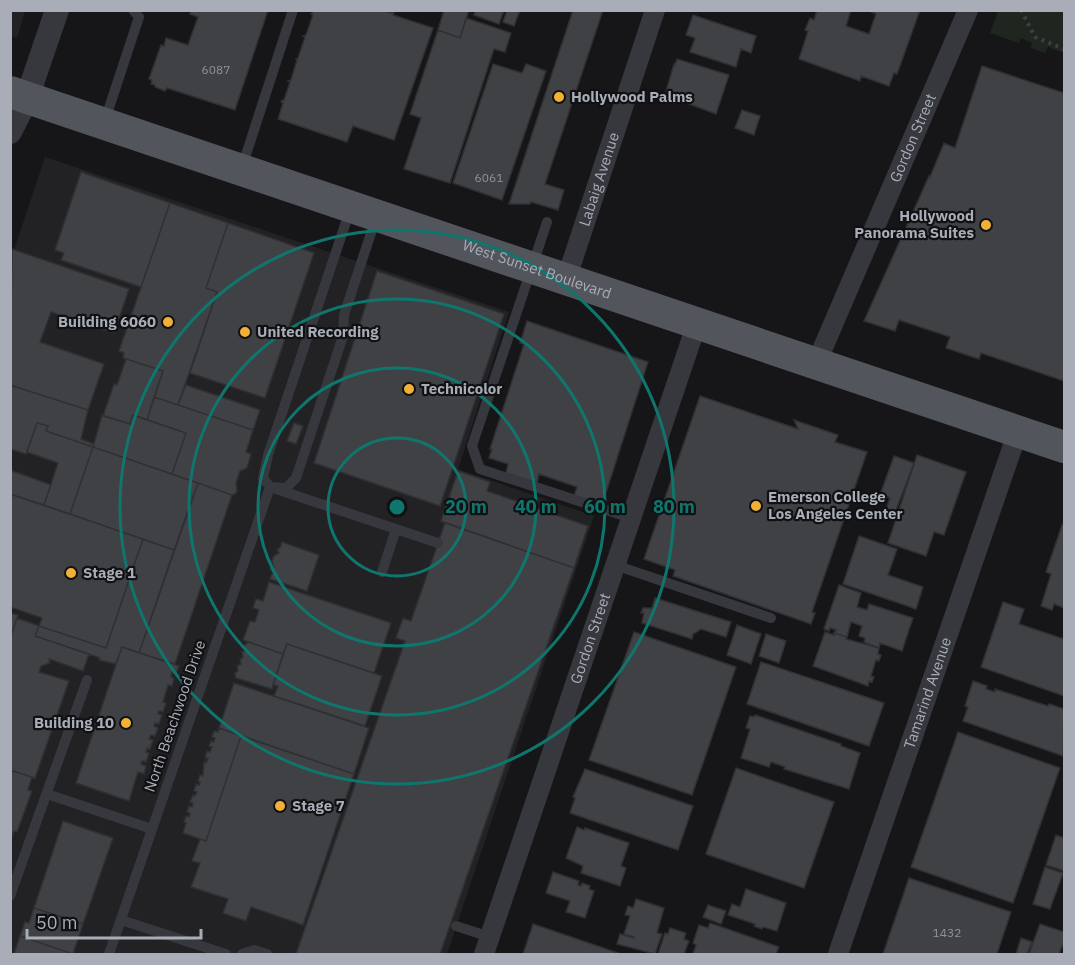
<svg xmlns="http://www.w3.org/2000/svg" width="1075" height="965" font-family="'IBM Plex Sans',sans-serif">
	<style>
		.built { fill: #222225 }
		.green { fill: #1e261f }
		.building { fill: #404145; stroke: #303034; stroke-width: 1.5 }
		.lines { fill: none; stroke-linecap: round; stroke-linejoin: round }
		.path { stroke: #3d3f44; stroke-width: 4; stroke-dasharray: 3 4.5; stroke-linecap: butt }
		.service { stroke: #37383d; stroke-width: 10 }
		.minor { stroke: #37383d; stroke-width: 20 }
		.tertiary { stroke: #37383d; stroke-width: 24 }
		.primary { stroke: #53555c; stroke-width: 32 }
		.ring { fill: none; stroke: #0f766e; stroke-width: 3 }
		.poi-dot { fill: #f2b134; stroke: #111113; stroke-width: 2 }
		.labels { text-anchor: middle; stroke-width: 4.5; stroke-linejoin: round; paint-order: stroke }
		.number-label { font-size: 12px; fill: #8e929b }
		.poi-label { font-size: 15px; font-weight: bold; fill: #a8adb8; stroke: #111113; text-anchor: start }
		.street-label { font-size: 15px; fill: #a8adb8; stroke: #111113 }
		.centre { fill: #0f766e; stroke: #111113; stroke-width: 3 }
		.ring-label { font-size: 18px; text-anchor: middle; font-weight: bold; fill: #0f766e; stroke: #111113; stroke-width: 4.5; stroke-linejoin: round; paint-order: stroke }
	</style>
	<rect width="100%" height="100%" fill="#161618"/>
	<path class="built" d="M11 10 25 11 17 38 11 36Z
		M45 157 509 312 458 469 594 516 447 954H11L10 262Z"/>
	<path class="green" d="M998 11H1064V53L1048 47 1045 53 1031 48 1032 43 1021 38 1019 43 990 33Z"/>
	<path class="building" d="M191 10H268L235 110 167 88 165 91 155 87V85L151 84 152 80 149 79 161 45 164 46 166 38 188 45 198 17 190 14Z
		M314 10H382L391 13 392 12H394L393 15 433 28 394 140 353 126 347 142 278 119 283 103 281 102 282 100H284L290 82 288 81 291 80 297 60 296 59 298 58 305 37 303 36 306 35 313 15 311 14Z
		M444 10H469L460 38 438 30Z
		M476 10H504L499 24 474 15Z
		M507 10H520L514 26 503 22Z
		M573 10H603L545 184 564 190 558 210 531 202 530 204H509Z
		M817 10H851L846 26 869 34 876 14 867 10H920L897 74 894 73 889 86 861 76 860 81 799 59 808 31 805 30 810 18 814 20Z
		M693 15 756 36 751 53 741 49 736 67 690 52 695 38 686 35Z
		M466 18 511 33 505 52 494 49 450 183 404 169 421 118 410 114 438 30 460 38Z
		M677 59 729 75 716 114 665 95 674 64 675 65Z
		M493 64 522 73 526 64 546 71 502 200 453 183Z
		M982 66 1064 93V381L981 353 979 359 946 348 950 337 899 320 895 331 864 321 929 176 930 177 944 143 955 148Z
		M742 110 760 116 754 135 735 128Z
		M81 172 170 203 141 287 61 260 64 253 55 250Z
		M170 203 228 223 206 288 217 292 178 405 154 397 163 371 123 358 124 353 119 351Z
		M228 223 314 253 265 398 190 373 217 292 206 288Z
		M12 249 129 289 114 333 51 312 40 342 104 364 88 410 10 385Z
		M377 271 504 314 440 506 314 463Z
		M527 321 648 362 602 505 574 496 577 487 539 474 537 483 506 473 508 464 489 458 492 449H490L524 344 520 343Z
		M126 359 163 371 147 420 133 415 130 424 103 416 114 384 117 385Z
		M10 385 88 410 81 439 94 444 93 447 46 431 48 426 37 423 26 454 10 449Z
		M186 385 260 410 253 430 178 405Z
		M700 396 798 429 794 420 838 435 835 442 867 452 812 612 815 613 811 624 673 576 675 570 644 559Z
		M154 397 253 430 246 452 251 454 247 468 240 471 236 483 237 491 235 494 232 495 172 474 186 433 147 420Z
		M102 415 130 424 133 415 186 433 172 474 93 447Z
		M37 423 48 426 46 431 93 447 70 514 44 505 58 463 27 452Z
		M294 423 303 426 296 444 287 441Z
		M93 447 198 483 174 550 70 514Z
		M917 455 966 472 944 535 934 532 926 556 888 543Z
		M894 456 914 463 896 510H898L895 516 885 512 890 498 880 495Z
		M10 470 51 485 44 505 10 494Z
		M458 471 490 482 487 491 588 526 574 568 441 521Z
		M198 483 232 495 175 664 139 653Z
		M10 494 143 539 106 648 39 626 42 618 10 607Z
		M445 523 574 568 440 954H296L405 641 396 638 403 618 411 621Z
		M1062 525H1064V608L1054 604 1052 610 1041 606 1051 574 1046 572Z
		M859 536 897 549 888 575 923 587 916 609 843 584Z
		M143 539 174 550 139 653 122 647 116 664 99 660 100 658 35 636 39 626 106 648Z
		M282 542 319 555 307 591 270 579 273 572 270 569 274 567 272 561 274 556 279 553 277 549 280 548Z
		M269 582 391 623 374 673 287 644 283 654 243 640 250 621 255 622 259 610 253 608 256 599 263 601Z
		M839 585 861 593 857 607 867 610 869 604 913 618 902 651 880 643 879 648 864 642 865 638 859 636 862 626 851 622 847 637 834 633 836 630 830 628 829 631 824 629Z
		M655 598 731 622 726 637 701 629 693 634 692 639 642 623 644 613H641L643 608H652Z
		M1003 602 1024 609 1019 624 1064 639V696L981 667Z
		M10 613 18 615 10 639Z
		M17 618 39 626 35 636 89 654 83 671 49 659 50 663 41 666 39 672 69 681 35 778 10 770V639Z
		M737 625 761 634 751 664 727 655Z
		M634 632 736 667 692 795 589 760Z
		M825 632 834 635V633L847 637 846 639 879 648 878 654 881 655 879 661 876 660 871 676 874 677 872 682 869 681 868 686 813 666Z
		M766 634 786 641 779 663 759 656Z
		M248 642 283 654 272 689 236 678 235 673 238 671 237 666 241 664 240 660 243 657 242 652 246 650 244 646Z
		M287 644 382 676 365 726 274 696 278 686 273 685Z
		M122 647 179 666 176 674 172 672 171 677 174 678 172 686 168 685 163 702 166 703 163 712 159 711 158 714 162 715 159 724 155 723 154 726 158 728 155 736 151 735 149 739 153 740 150 749 147 748 146 752 149 753 146 762 142 761 141 764 146 766 144 774 138 772 129 801 76 783Z
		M761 662 884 703 869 746 747 704Z
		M973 681 987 686 986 689 995 692V689L1048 706 1049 704 1064 709 1063 756 963 721 968 707 965 706Z
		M234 683 369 728 354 774 219 728Z
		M755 715 841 744V746L860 753 849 789 784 769 785 767 771 762 769 767 741 758 750 729 746 728 750 716 754 717Z
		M219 728 241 736 206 841 183 833 186 823 184 822 186 816 189 817 190 813 187 812 189 806 192 807 193 803 190 802 193 795 195 796 197 792 194 791 196 784 199 785 200 782 198 781 200 775 203 776 204 762 206 763 208 758H205L207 751 210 752 212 747 209 746 211 741 214 742 215 738 212 737 214 731 218 732Z
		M958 732 1060 768 1013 903 911 867Z
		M241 736 354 774 303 925 251 907 246 921 223 913 228 899 191 887 200 863 192 861 200 839 206 841Z
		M736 768 834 802 804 888 706 854Z
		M585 769 693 806 678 850 570 813 575 798 573 797Z
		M10 770 32 777 28 790 32 791 17 832 14 831 10 842Z
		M63 821 113 838 83 924 34 908Z
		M577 827 584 830 585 828 629 843 621 866 626 868 620 886 581 873 583 866 566 858Z
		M1056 835 1064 838V871L1046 865Z
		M1045 867 1063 873 1050 909 1033 904Z
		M553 872 579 881 578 885 581 886 582 883 590 886 589 889 594 891 585 918 566 912 570 901 546 893Z
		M909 878 1011 912 997 954H883Z
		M746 889 786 903 777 931 763 927 762 929 754 926 755 924 728 915 732 904 740 907Z
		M636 899 664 908 657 933 662 934 655 954 617 944 620 934 634 938V937L624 934 630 916 625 915 628 906 633 908Z
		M708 905 726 911 721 924 703 917Z
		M34 908 83 924 73 954 20 936 25 922 29 923Z
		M710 923 779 947 776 954H693L696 945 693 943 699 925 708 928Z
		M533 924 621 954H523Z
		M1040 924 1064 932V947L1062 946 1059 954H1029Z
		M670 928 686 933 684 939 689 941 684 954H658L665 933 668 934Z
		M20 936 73 954H14Z
		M1021 938 1032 942 1027 954H1016Z"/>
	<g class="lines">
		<path class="path" d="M1021 10 1035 37 1064 49"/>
		<path class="service" d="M105 120 139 17 133 10
			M242 167 293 10
			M547 222 472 446 480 469 631 518
			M270 487 286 488 296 478 343 336 344 315 376 218
			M270 487 263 478 268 455 350 210
			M276 489 438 543
			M615 565 771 618
			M382 572 396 529
			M47 794 152 829
			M10 896 87 680
			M121 920 226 954
			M456 926 490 937
			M109 954 270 487
			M242 954 254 950 267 954"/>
		<g class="minor">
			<path id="s1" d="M566 280 655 10"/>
			<path id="s2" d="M816 364 968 10"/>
			<path id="s3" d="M484 954 697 323"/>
			<path id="s4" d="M838 954 1018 431"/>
		</g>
		<path class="tertiary" d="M10 132 27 98 57 10"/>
		<path class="primary" id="s5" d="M10 92 1064 447"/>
	</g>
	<g class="ring">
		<circle cx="397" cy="507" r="69"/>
		<circle cx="397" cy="507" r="139"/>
		<circle cx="397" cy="507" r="208"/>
		<circle cx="397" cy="507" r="277"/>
	</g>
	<g class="poi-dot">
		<circle cx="559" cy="97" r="6"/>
		<circle cx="986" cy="225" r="6"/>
		<circle cx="168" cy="322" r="6"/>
		<circle cx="245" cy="332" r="6"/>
		<circle cx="409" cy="389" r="6"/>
		<circle cx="756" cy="506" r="6"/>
		<circle cx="71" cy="573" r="6"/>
		<circle cx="126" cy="723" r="6"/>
		<circle cx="280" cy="806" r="6"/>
	</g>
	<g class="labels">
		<g class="number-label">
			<text x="216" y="74">6087</text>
			<text x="489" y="182">6061</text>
			<text x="947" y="937">1432</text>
		</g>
		<g class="poi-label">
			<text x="571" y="102">Hollywood Palms</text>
			<text x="974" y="221" text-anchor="end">Hollywood<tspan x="974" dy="17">Panorama Suites</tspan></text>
			<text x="156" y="327" text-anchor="end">Building 6060</text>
			<text x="257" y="337">United Recording</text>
			<text x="421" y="394">Technicolor</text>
			<text x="768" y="502">Emerson College<tspan x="768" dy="17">Los Angeles Center</tspan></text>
			<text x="83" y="578">Stage 1</text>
			<text x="114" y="728" text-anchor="end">Building 10</text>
			<text x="292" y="811">Stage 7</text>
		</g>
		<g class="street-label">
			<text dy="5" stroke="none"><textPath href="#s2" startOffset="246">Gordon Street</textPath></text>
			<text dy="5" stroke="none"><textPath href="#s1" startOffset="106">Labaig Avenue</textPath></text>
			<text dy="5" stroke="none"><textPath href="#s5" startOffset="556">West Sunset Boulevard</textPath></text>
			<text dy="5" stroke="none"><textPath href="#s3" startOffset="333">Gordon Street</textPath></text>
			<text dy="5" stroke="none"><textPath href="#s4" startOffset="276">Tamarind Avenue</textPath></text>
			<text transform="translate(175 716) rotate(-71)" y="5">North Beachwood Drive</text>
		</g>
	</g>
	<circle cx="397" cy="507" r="9" class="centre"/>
	<g class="ring-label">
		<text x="466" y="513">20 m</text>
		<text x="536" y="513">40 m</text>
		<text x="605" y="513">60 m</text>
		<text x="674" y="513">80 m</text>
	</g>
	<rect width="1075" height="965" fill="none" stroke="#a8adb8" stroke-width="24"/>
	<path d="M27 929v9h174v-9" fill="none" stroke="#a8adb8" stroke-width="3"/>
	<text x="36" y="929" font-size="18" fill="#a8adb8" stroke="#111113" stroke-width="4.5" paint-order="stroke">50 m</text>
</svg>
